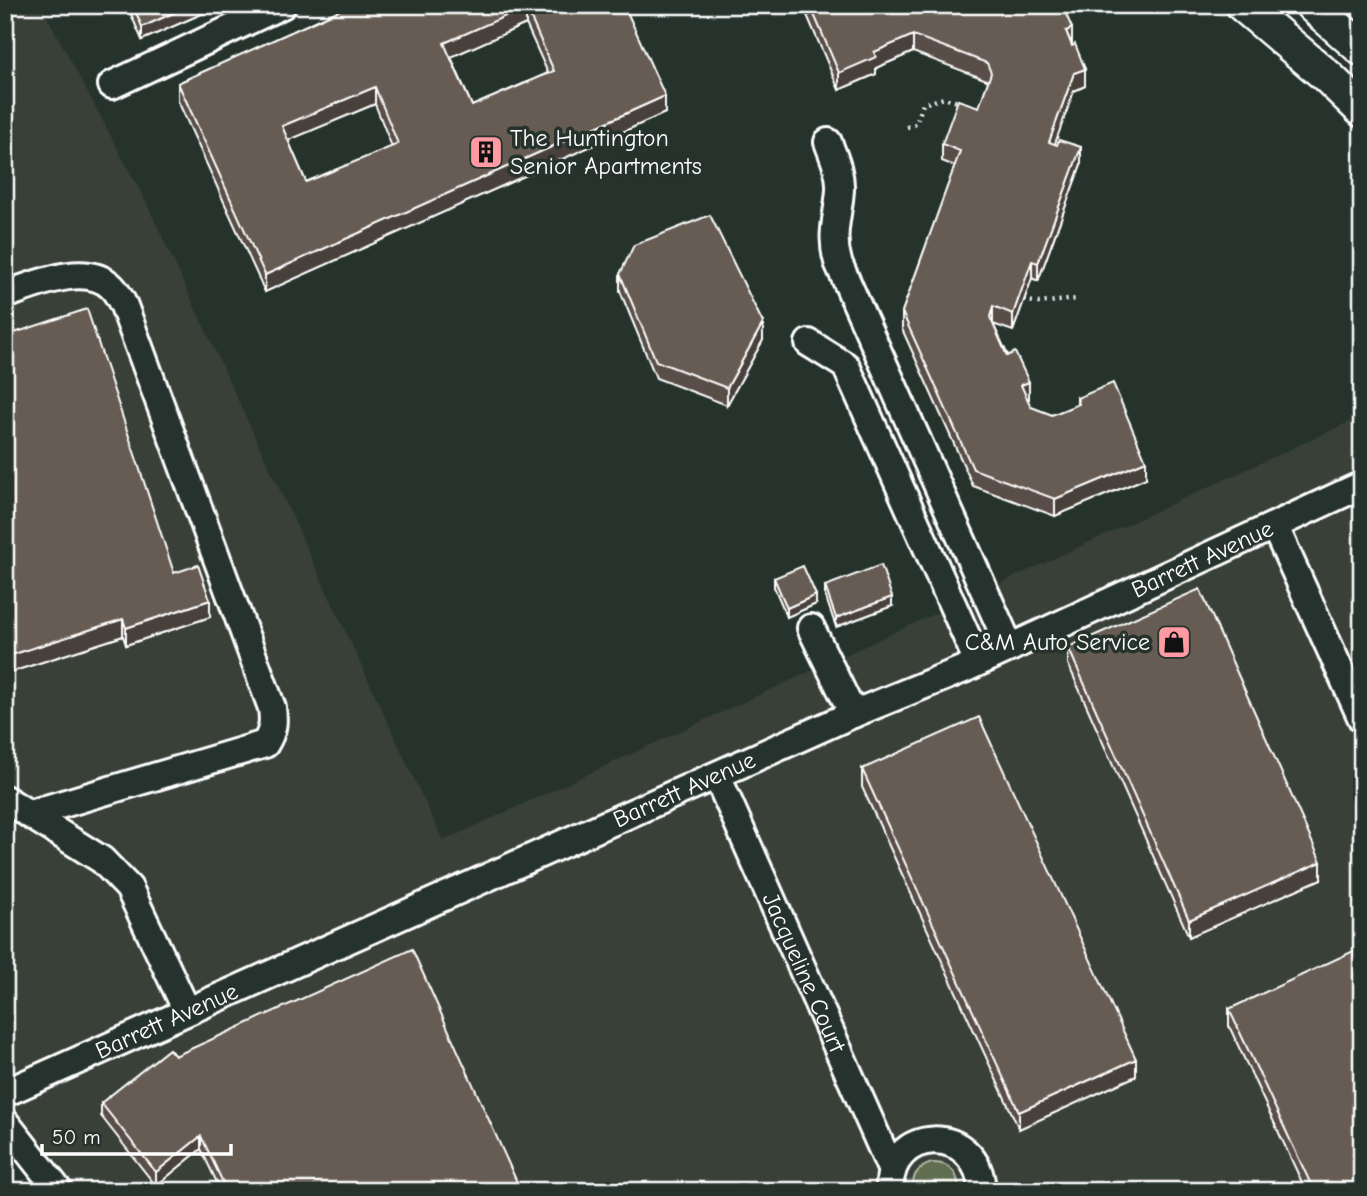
<svg xmlns="http://www.w3.org/2000/svg" width="1367" height="1196" font-family="'Comic Neue',sans-serif">
	<style>
		.built { fill: #393f38 }
		.green { fill: #5f6e50; stroke: #afb6a8; stroke-width: 2 }
		.lines { fill: none; stroke-linecap: round; stroke-linejoin: round }
		.minor-casing { stroke: #fff; stroke-width: 32 }
		.major-casing { stroke: #fff; stroke-width: 38 }
		.path { stroke: #fff; stroke-width: 4.5; stroke-dasharray: 2 5; stroke-linecap: butt }
		.minor { stroke: #26332d; stroke-width: 26 }
		.major { stroke: #26332d; stroke-width: 33 }
		.wall { fill: #584e47; stroke: #fff; stroke-width: 2; fill-rule: evenodd }
		.shaded-wall { fill: #47403a; stroke: #fff; stroke-width: 2 }
		.building { fill: #665b53; stroke: #fff; stroke-width: 2; fill-rule: evenodd }
		.labels { text-anchor: middle; stroke-width: 7; stroke-linejoin: round; paint-order: stroke }
		.poi-label { font-size: 24px; fill: #fff; stroke: #26332d; text-anchor: start }
		.street-label { font-size: 24px; fill: #fff; stroke: #26332d }
	</style>
	<rect width="100%" height="100%" fill="#26332d"/>
	<filter id="ink" filterUnits="userSpaceOnUse"><feTurbulence type="fractalNoise" baseFrequency=".0143" numOctaves="2"/><feDisplacementMap in="SourceGraphic" scale="14" xChannelSelector="R" yChannelSelector="G"/><feConvolveMatrix kernelMatrix="1 2 1 2 8 2 1 2 1" color-interpolation-filters="sRGB"/></filter>
	<g filter="url(#ink)">
		<path class="built" d="M5 5H41L146 202 443 841 1362 416V1191H78L5 1098Z"/>
		<path class="green" d="M932 1163C949 1162 960 1173 958 1191H913C911 1176 918 1167 932 1163Z"/>
		<g class="lines">
			<g class="minor-casing">
				<g id="minor">
					<path d="M112 85 282 5"/>
					<path d="M828 142C834 158 841 173 840 190 838 218 830 234 838 262L1010 648"/>
					<path d="M5 295C34 285 86 261 112 287 117 292 121 300 124 306L272 708C274 723 273 731 265 744L29 814"/>
					<path d="M809 343 846 366 978 662"/>
					<path d="M1275 527 1362 719"/>
					<path d="M811 628 853 714"/>
					<path id="s1" d="M717 776 892 1171"/>
					<path d="M5 799 102 860 129 888 187 1011"/>
					<path id="s2" d="M5 1093 853 714 964 669 1362 485"/>
					<path d="M5 1122 59 1191"/>
					<path d="M890 1191C886 1126 979 1121 982 1191"/>
				</g>
			</g>
			<g class="major-casing">
				<path id="major" d="M1243 5 1328 77 1362 110
					M1312 5 1362 49"/>
			</g>
			<path class="path" d="M907 127 916 124 923 104 944 98 961 103
				M1024 300 1038 303 1077 299"/>
			<use href="#minor" class="minor"/>
			<use href="#major" class="major"/>
		</g>
		<path class="wall" d="M127 5H222L142 40Z
			M351 5H624L665 113 265 292 178 101V83ZM526 24 548 73 472 106 451 57ZM375 104 392 147 306 182 288 140Z
			M804 5H1062L1072 46 1085 86 1074 91 1054 144 1081 164 1038 281 1032 278 1013 331 993 324 1029 399 1027 400 1031 407 1052 415 1077 405V398L1146 478 1055 516 973 486 902 329V312L955 166 942 161V144L979 107 988 82 987 80 913 52 876 68V74L839 90 804 8Z
			M620 274 763 340 727 405 656 378 620 291Z
			M174 573 210 617 126 645 123 636 5 674Z
			M774 578 816 604 787 617 774 587Z
			M825 586 892 606 836 627 825 595Z
			M1068 647 1321 879 1189 937 1068 664Z
			M862 769 1136 1076 1019 1129 862 787Z
			M1229 1009 1362 1191H1306L1229 1026Z
			M175 1056 521 1191H221L201 1149 156 1186 101 1116V1103Z"/>
		<path class="shaded-wall" d="M191 5H222L142 40V27Z
			M526 7V24L444 60V43Z
			M1072 28V45L1066 31Z
			M913 35V52L876 68V74L839 90V73L874 52Z
			M1085 69V86L1074 91 1049 160V142L1074 73Z
			M375 87V104L282 143V126Z
			M665 96V113L265 292V275Z
			M1081 147V164L1038 281V263Z
			M1032 261V278L1013 331V314Z
			M993 306V324L990 317Z
			M763 323V340L727 405V388Z
			M1029 382V399L1021 402V385Z
			M1146 461V478L1055 516V499Z
			M816 595V604L787 617V608Z
			M892 597V606L836 627V618Z
			M210 600V617L126 645V628Z
			M123 619V636L5 674V657Z
			M1321 862V879L1189 937V920Z
			M1136 1059V1076L1019 1129V1112Z
			M201 1136V1149L156 1186V1172Z"/>
		<path class="building" d="M133 5H191L142 27Z
			M351 5H624L665 96 265 275 178 83ZM526 7 554 71 472 106 444 43ZM375 87 398 144 306 182 282 126Z
			M810 5H1062L1072 28 1066 31 1072 46 1075 44 1085 69 1074 73 1049 142 1057 145 1059 140 1081 147 1038 263 1032 261 1013 314 993 306 990 317 1007 356 1015 352 1029 382 1021 385 1031 407 1052 415 1079 404 1077 398 1113 383 1146 461 1055 499 973 469 902 312 960 151 942 144 958 100 979 107 991 73 987 63 913 35 874 52 876 57 839 73Z
			M710 215 763 323 727 388 656 361 620 274 634 245Z
			M87 309 174 573 198 565 210 600 126 628 123 619 5 657V336Z
			M881 565 892 597 836 618 825 586Z
			M803 566 816 595 787 608 774 578Z
			M1200 589 1321 862 1189 920 1068 647Z
			M979 717 1136 1059 1019 1112 862 769Z
			M1362 947V1191H1314L1229 1009Z
			M412 949 521 1191H227L201 1136 156 1172 101 1103 169 1049 175 1056Z"/>
	</g>
	<defs>
		<g id="building-square" transform="scale(1.75)"><rect x="-9" y="-9" width="18" height="18" rx="4" fill="#ff9aa2" stroke="#26332d"/><path d="M-4-6H4V6H1V3H-1V6H-4ZM-2.5-4.3h1.7v1.8h-1.7ZM.8-4.3h1.7v1.8H.8ZM-2.5-1h1.7V.8h-1.7ZM.8-1h1.7V.8H.8Z" fill="#111"/></g>
		<g id="shop-square" transform="scale(1.75)"><rect x="-9" y="-9" width="18" height="18" rx="4" fill="#ff9aa2" stroke="#26332d"/><path d="M-5-2.5h2.3a2.7 3.5 0 0 1 5.4 0H5L5.5 6h-11ZM-1.5-2.5h3a1.5 2.3 0 0 0-3 0Z" fill="#111"/></g>
	</defs>
	<g fill-rule="evenodd">
		<use href="#building-square" x="486" y="152"/>
		<use href="#shop-square" x="1174" y="642"/>
	</g>
	<g class="labels">
		<g class="poi-label">
			<text x="510" y="146">The Huntington<tspan x="510" dy="28">Senior Apartments</tspan></text>
			<text x="1150" y="650" text-anchor="end">C&amp;M Auto Service</text>
		</g>
		<g class="street-label">
			<text dy="8" stroke="none"><textPath href="#s2" startOffset="1311">Barrett Avenue</textPath></text>
			<text dy="8" stroke="none"><textPath href="#s2" startOffset="744">Barrett Avenue</textPath></text>
			<text dy="8" stroke="none"><textPath href="#s1" startOffset="215">Jacqueline Court</textPath></text>
			<text dy="8" stroke="none"><textPath href="#s2" startOffset="177">Barrett Avenue</textPath></text>
		</g>
	</g>
	<rect width="1367" height="1196" fill="none" stroke="#26332d" stroke-width="28"/>
	<rect x="14" y="14" width="1339" height="1168" fill="none" stroke="#fff" stroke-width="2.5" filter="url(#ink)"/>
	<path d="M42 1144v10h189v-10" fill="none" stroke="#ffffff" stroke-width="3.5"/>
	<text x="52" y="1144" font-size="21" fill="#ffffff" stroke="#26332d" stroke-width="5" paint-order="stroke">50 m</text>
</svg>
